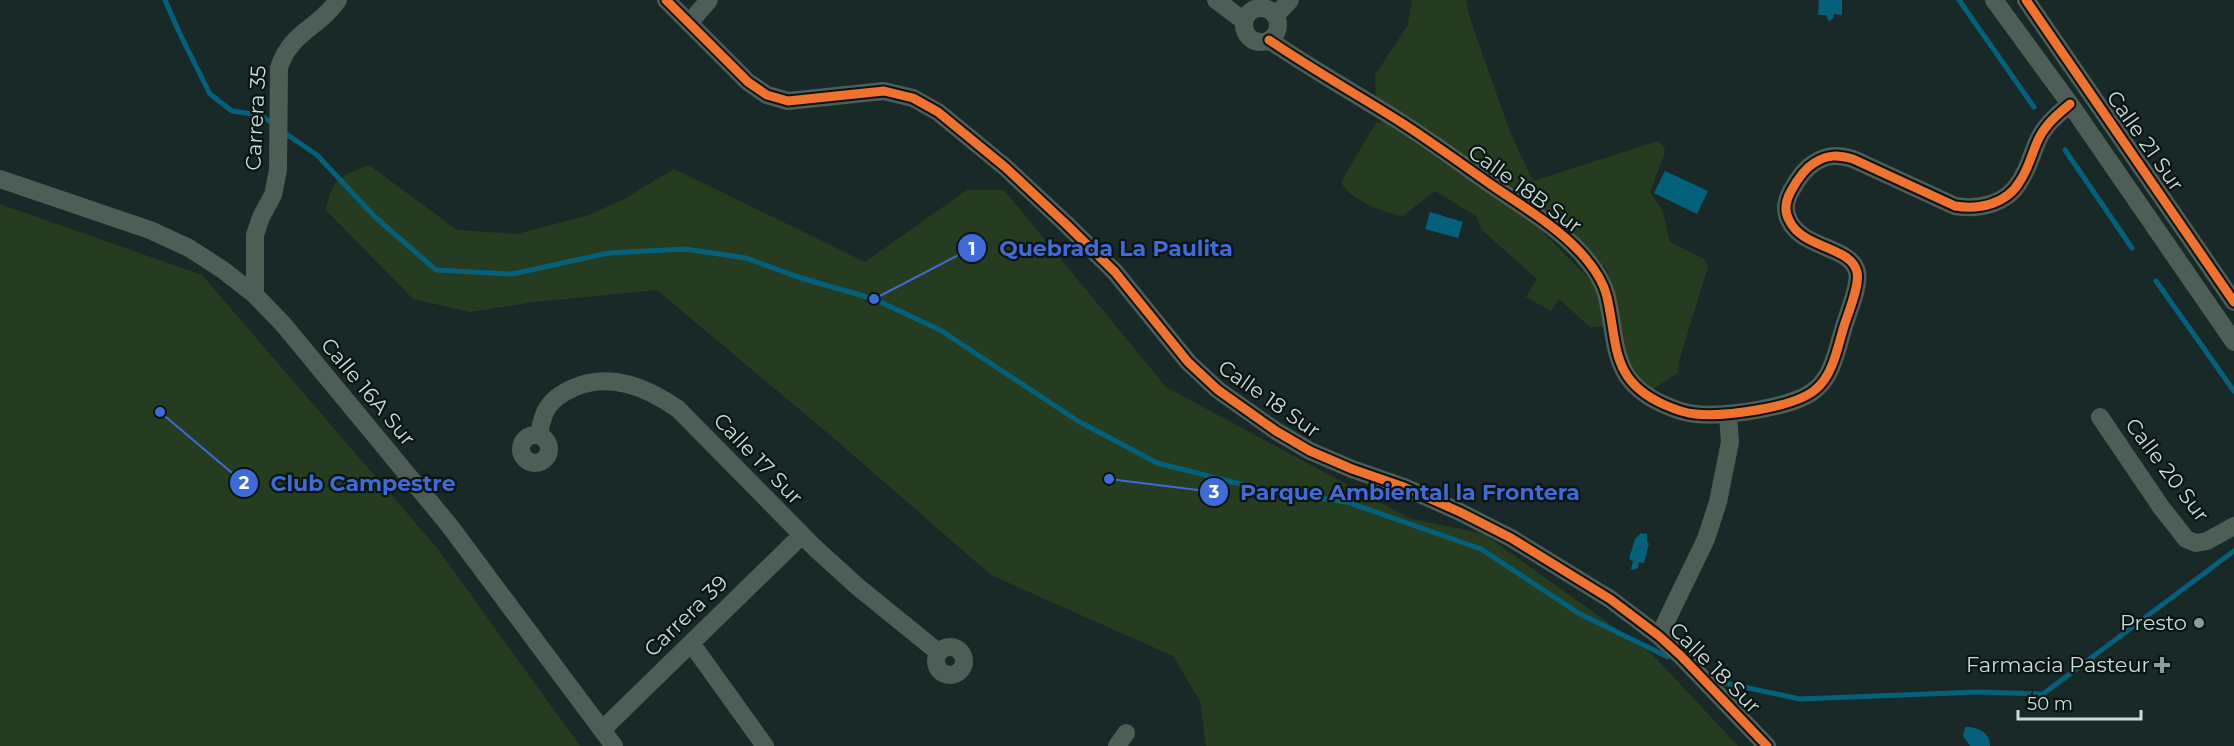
<svg xmlns="http://www.w3.org/2000/svg" width="2234" height="746" font-family="Montserrat,sans-serif">
	<style>
		.green { fill: #253c20 }
		.water { fill: #05617b }
		.lines { fill: none; stroke-linecap: round; stroke-linejoin: round }
		.stream { stroke: #05617b; stroke-width: 5 }
		.minor { stroke: #4e5e56; stroke-width: 18 }
		.cycleway-casing { stroke: #091513; stroke-width: 13 }
		.cycleway { stroke: #ef722f; stroke-width: 9 }
		.poi-dot { fill: #8d9d9b; stroke: #091513; stroke-width: 2 }
		.labels { text-anchor: middle; stroke-width: 4.5; stroke-linejoin: round; paint-order: stroke }
		.street-label { font-size: 21px; fill: #ccdcd9; stroke: #091513 }
		.poi-label { font-size: 21px; fill: #ccdcd9; stroke: #091513; text-anchor: end }
		.leader { fill: none; stroke: #406ad8; stroke-width: 2 }
		.callout-dot { fill: #406ad8; stroke: #091513; stroke-width: 2 }
		.mark-label { font-size: 18px; text-anchor: middle; font-weight: bold; fill: #fff }
		.callout-label { font-size: 22px; text-anchor: middle; font-weight: bold; fill: #406ad8; stroke: #091513; stroke-width: 4.5; stroke-linejoin: round; paint-order: stroke }
	</style>
	<rect width="100%" height="100%" fill="#192927"/>
	<path class="green" d="M1412 0H1466L1470 18 1510 132 1533 181 1658 141 1665 147 1664 155 1650 192 1663 212 1670 242 1704 259 1708 267 1679 361 1678 373 1653 389 1636 381 1625 362 1608 271 1565 224 1524 203 1376 97 1375 75 1408 25Z
		M1384 122 1536 225 1596 286 1604 301 1603 327H1590L1559 299 1551 311 1526 297 1537 279 1482 230 1476 216 1435 191 1403 216C1385 214 1349 199 1341 182L1376 123Z
		M369 165 457 230 517 234 589 215 624 199 674 169 865 262 967 190H1004L1166 387 1409 518 1484 534 1652 654 1738 746H1206L1200 701 1173 656 991 575 836 440 657 290 534 302 470 312 413 299 326 210C333 177 339 177 369 165Z
		M0 204 202 275 437 548 580 746H0Z"/>
	<path class="water" d="M1819 0H1842V15L1834 14 1833 19 1829 21 1826 15H1818Z
		M1665 171 1708 191 1697 214 1654 193Z
		M1430 212 1463 222 1458 238 1425 229Z
		M1641 533 1647 534V543H1649L1644 563 1639 562 1638 568 1633 570 1631 569 1633 561 1629 559 1635 539Z
		M1965 727C1977 726 1991 733 1990 746H1970L1963 736Z"/>
	<g class="lines">
		<path class="stream" d="M165 0 180 34 210 94 232 111 260 115 275 125
			M1959 0 2034 107
			M282 131 317 155 375 217 436 270 512 274 609 253 685 249 746 258 801 278 874 299 940 330 1078 421 1157 463 1272 492 1347 502 1481 549 1580 614 1668 657
			M2065 150 2132 248
			M2156 281 2234 391
			M1720 682 1800 699 1978 692 2043 694 2234 551"/>
		<path class="minor" d="M666 0 748 82 767 95 788 101 884 91 913 98 938 112 1005 167 1066 224 1115 272 1188 362 1218 390 1276 431 1310 451 1352 469 1404 487 1460 512 1511 538 1610 599 1659 636 1681 656 1767 746
			M1216 0 1244 21
			M1994 0 2070 104 2234 342
			M2026 0 2234 302
			M1244 25a17 17 0 1 1 34 0a17 17 0 1 1-34 0Z
			M1275 16 1290 0
			M690 22 709 0
			M1269 40C1313 70 1358 95 1402 123 1433 143 1463 165 1493 186 1522 206 1556 226 1580 252 1592 265 1603 280 1607 297 1618 345 1610 381 1665 405 1674 409 1685 413 1695 414 1723 417 1795 408 1816 389 1834 374 1838 344 1845 323 1849 311 1860 284 1857 272 1851 246 1802 249 1789 220 1784 211 1786 200 1791 191 1797 180 1804 169 1814 163 1828 154 1838 155 1853 159L1955 206C1979 210 2007 204 2020 181 2029 168 2032 152 2039 138 2046 124 2058 114 2070 104
			M0 179 150 230 189 248 223 270 255 295 283 324 449 525 614 746
			M255 295V235L261 217 273 195 278 170 279 68C290 32 319 28 338 0
			M2100 417 2161 507 2186 539 2196 543 2207 541 2234 526
			M539 434C543 410 549 399 573 388 611 372 646 387 678 409L815 548 858 587 938 652
			M521 449a14 14 0 1 1 28 0a14 14 0 1 1-28 0Z
			M1659 636 1706 539 1718 502 1730 442 1728 415
			M691 643 765 746
			M936 661a14 14 0 1 1 28 0a14 14 0 1 1-28 0Z
			M603 729 802 535
			M1117 746 1126 733"/>
		<g class="cycleway-casing">
			<path id="cycleway" d="M666 0 748 82 767 95 788 101 884 91 913 98 938 112 1005 167 1066 224 1115 272 1188 362 1218 390 1276 431 1310 451 1352 469 1404 487 1460 512 1511 538 1610 599 1659 636 1681 656 1767 746
				M2026 0 2234 302
				M1269 40C1313 70 1358 95 1402 123 1433 143 1463 165 1493 186 1522 206 1556 226 1580 252 1592 265 1603 280 1607 297 1618 345 1610 381 1665 405 1674 409 1685 413 1695 414 1723 417 1795 408 1816 389 1834 374 1838 344 1845 323 1849 311 1860 284 1857 272 1851 246 1802 249 1789 220 1784 211 1786 200 1791 191 1797 180 1804 169 1814 163 1828 154 1838 155 1853 159L1955 206C1979 210 2007 204 2020 181 2029 168 2032 152 2039 138 2046 124 2058 114 2070 104"/>
		</g>
		<use href="#cycleway" class="cycleway"/>
	</g>
	<g class="poi-dot">
		<circle cx="2199" cy="623" r="6"/>
		<path d="M2159 656h6v6h6v6h-6v6h-6v-6h-6v-6h6z"/>
	</g>
	<g class="labels">
		<g class="street-label">
			<text transform="translate(256 118) rotate(-87)" y="7">Carrera 35</text>
			<text transform="translate(2145 141) rotate(55)" y="7">Calle 21 Sur</text>
			<text transform="translate(1525 189) rotate(36)" y="7">Calle 18B Sur</text>
			<text transform="translate(368 392) rotate(50)" y="7">Calle 16A Sur</text>
			<text transform="translate(1269 399) rotate(35)" y="7">Calle 18 Sur</text>
			<text transform="translate(758 459) rotate(46)" y="7">Calle 17 Sur</text>
			<text transform="translate(2167 470) rotate(53)" y="7">Calle 20 Sur</text>
			<text transform="translate(686 616) rotate(-44)" y="7">Carrera 39</text>
			<text transform="translate(1715 668) rotate(45)" y="7">Calle 18 Sur</text>
		</g>
		<g class="poi-label">
			<text x="2187" y="630">Presto</text>
			<text x="2150" y="672">Farmacia Pasteur</text>
		</g>
	</g>
	<path class="leader" d="M874 299L972 248M160 412L244 483M1109 479L1214 492"/>
	<g class="callout-dot">
		<circle cx="874" cy="299" r="6"/>
		<circle cx="160" cy="412" r="6"/>
		<circle cx="1109" cy="479" r="6"/>
		<circle cx="972" cy="248" r="15"/>
		<circle cx="244" cy="483" r="15"/>
		<circle cx="1214" cy="492" r="15"/>
	</g>
	<g class="mark-label">
		<text x="972" y="255">1</text>
		<text x="244" y="489">2</text>
		<text x="1214" y="498">3</text>
	</g>
	<g class="callout-label">
		<text x="1116" y="256">Quebrada La Paulita</text>
		<text x="363" y="491">Club Campestre</text>
		<text x="1410" y="500">Parque Ambiental la Frontera</text>
	</g>
	<path d="M2018 710v9h123v-9" fill="none" stroke="#ccdcd9" stroke-width="3"/>
	<text x="2027" y="710" font-size="18" fill="#ccdcd9" stroke="#091513" stroke-width="4.5" paint-order="stroke">50 m</text>
</svg>
